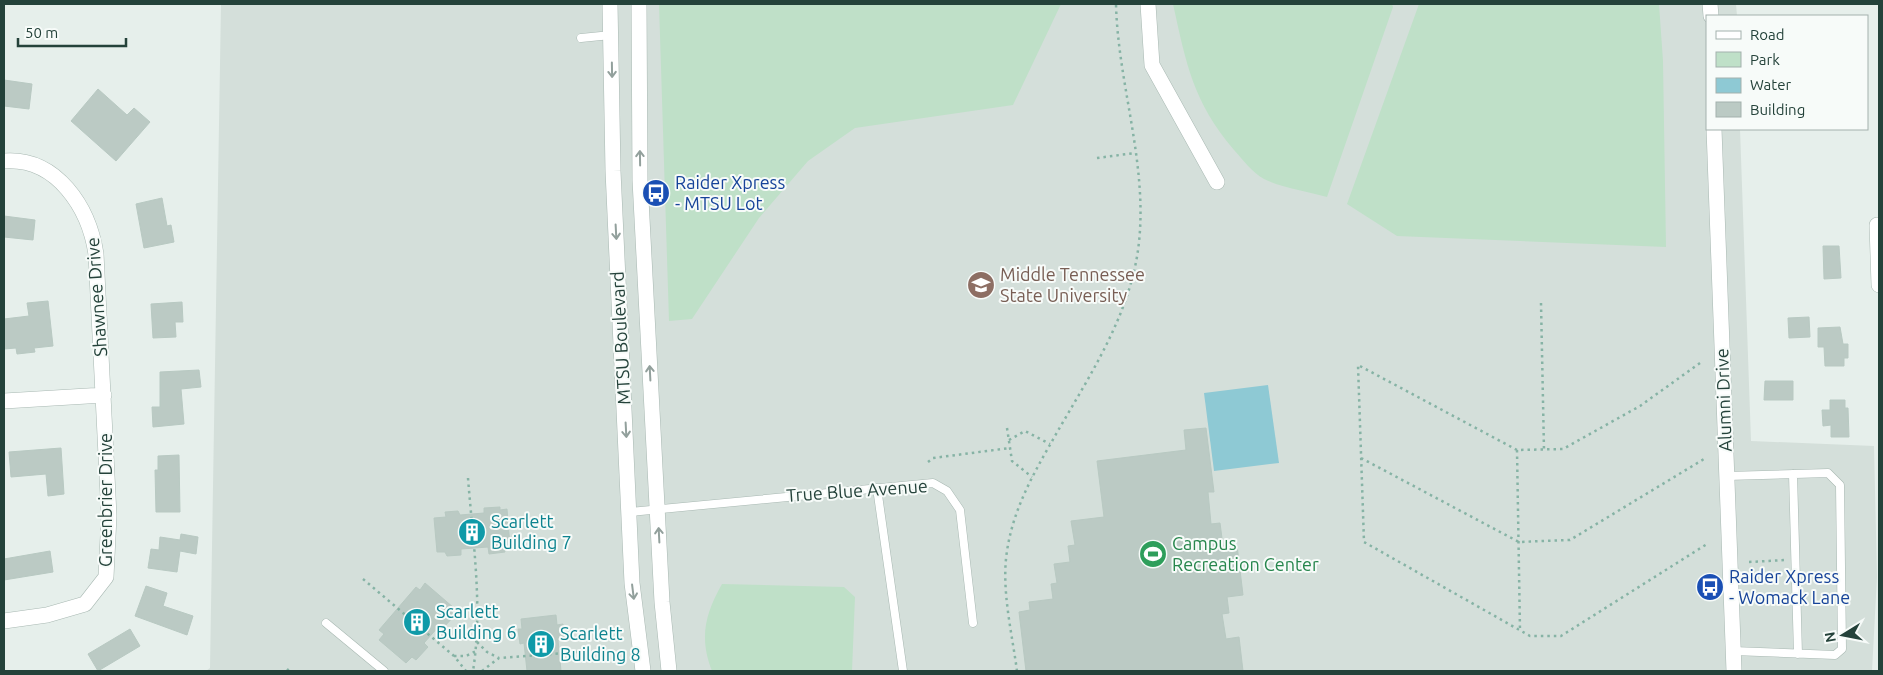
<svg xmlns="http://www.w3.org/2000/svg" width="1883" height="675" font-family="Ubuntu,sans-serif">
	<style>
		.built { fill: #d4dfda }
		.green { fill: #bfe0c8 }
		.water { fill: #8ec9d4 }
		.building { fill: #bbcac4; stroke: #b8c9c2 }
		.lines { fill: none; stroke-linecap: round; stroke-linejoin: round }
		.lane-casing { stroke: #a8b8b2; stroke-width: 9 }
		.street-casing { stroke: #a8b8b2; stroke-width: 16 }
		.path { stroke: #86b3a5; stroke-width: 2.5; stroke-dasharray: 2.5 4; stroke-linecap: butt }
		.lane { stroke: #fff; stroke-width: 8 }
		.street { stroke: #fff; stroke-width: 15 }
		.oneway { stroke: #92a09c }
		.labels { text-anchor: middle; stroke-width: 4; stroke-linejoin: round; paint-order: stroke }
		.transit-label { font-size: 18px; fill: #164399; stroke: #f7fbf9; text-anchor: start }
		.education-label { font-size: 18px; fill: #785e54; stroke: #f7fbf9; text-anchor: start }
		.street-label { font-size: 18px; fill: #24423a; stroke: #f7fbf9 }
		.culture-label { font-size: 18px; fill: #0d838f; stroke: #f7fbf9; text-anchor: start }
		.leisure-label { font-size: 18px; fill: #27864d; stroke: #f7fbf9; text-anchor: start }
	</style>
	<rect width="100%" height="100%" fill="#e6efeb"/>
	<path class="built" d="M221 4H1736L1737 16H1707V129H1740L1751 441 1874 446 1877 577 1872 671H206L210 668Z"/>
	<path class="green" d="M659 4H1061L1013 105 855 128 808 161 759 218 692 319 669 321Z
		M1173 4H1392L1393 7 1327 197C1307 191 1282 188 1264 179 1252 172 1243 160 1234 150 1193 102 1186 63 1173 4Z
		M1419 4H1659L1663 61 1666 247 1397 236 1347 204Z
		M722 584 844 587 855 597 852 671H712C699 638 705 614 722 584Z"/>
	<path class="water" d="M1268 385 1279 463 1214 471 1204 393Z"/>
	<path class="building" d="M4 80 32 84 29 109 4 106Z
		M98 89 127 115 134 108 150 122 116 161 71 121Z
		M162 198 167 226 171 225 174 242 144 248 136 204Z
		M4 216 35 220 33 240 4 237Z
		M1823 246H1839L1841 278 1824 279Z
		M48 301 53 346 34 348 35 352 17 354 16 348 4 349V319L29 316 27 303Z
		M182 302 183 322H175L176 337 153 338 151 304Z
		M1809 317 1810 337 1789 338 1788 318Z
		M1840 327 1843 344H1848V358H1844V366H1825L1824 347H1818V328Z
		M199 370 201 387 181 389 184 424 153 427 152 407H160V372Z
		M1765 381H1793V400H1764Z
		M1830 400H1845V408H1848L1849 437H1831V425L1823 426 1822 410H1830Z
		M1206 428 1214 492H1208L1211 524 1220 523 1223 546 1237 545 1243 595 1227 597 1229 613 1222 614 1226 639 1239 637 1243 671H1026L1019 612 1030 610 1029 602 1053 599 1051 584 1057 583 1054 564 1070 562 1068 546 1075 545 1071 521 1104 517 1097 461 1186 450 1184 430Z
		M61 448 64 494 48 496 46 474 11 477 9 452Z
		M179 455 180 512H156L155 470H158V456Z
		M500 507V510L507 509 510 546 504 547 505 552 489 554 488 547 461 549V555L447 556 445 552H437L434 518 446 517 445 512 458 511 460 515 484 513V508Z
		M181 534 198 537 196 554 180 551 177 572 148 568 151 549 159 550 160 537 180 540Z
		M50 551 53 572 4 580V559Z
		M425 583 454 608 450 611 455 615 443 628 440 625 424 643 428 647 416 660 412 657 406 663 379 640 384 634 379 630 416 587 420 590Z
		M146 586 167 593 163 606 193 616 187 635 135 616Z
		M556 615 557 625 563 624 564 639 558 640 561 671H527L524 643 520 644 518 629H522L521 619Z
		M130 629 140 646 98 671 88 654Z"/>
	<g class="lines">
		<g class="lane-casing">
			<path id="lane" d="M581 38 611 35
				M1793 474 1798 654
				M1727 476 1828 473 1840 485 1842 649 1835 655 1733 651
				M877 488 903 671
				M630 512 933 483 947 491 960 510 973 623
				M326 623 384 671"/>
		</g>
		<g class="street-casing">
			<path id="street" d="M610 4 613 171 632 583 643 671
				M639 4 640 180 662 602 669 671
				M1148 4 1152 65 1217 182
				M1710 4 1711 16
				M1714 129 1734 671
				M4 161C57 157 89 208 96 254L109 516 106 577 85 604 47 615 4 621
				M1877 225 1879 285
				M4 401 104 395"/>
		</g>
		<path class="path" d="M1097 158 1135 153
			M1541 303 1544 450
			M1700 363 1640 406 1563 449 1517 450 1358 365 1364 542 1530 636H1561L1707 544
			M1007 428 1012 461 1032 477
			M1009 440 1025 431 1050 444
			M1517 450 1520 631
			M1361 458 1519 542 1570 540 1704 459
			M928 462 933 458 1010 448
			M468 478C473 543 483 607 473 671
			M1749 562 1785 560
			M363 579 454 656 466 671
			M477 642 487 652 499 658
			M454 656H466L476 651
			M287 669 289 671
			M482 671 499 658 605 650
			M1017 671C1012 633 1001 589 1007 551 1013 511 1031 478 1051 443 1083 386 1121 331 1135 267 1154 179 1118 91 1116 4"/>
		<use href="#lane" class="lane"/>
		<use href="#street" class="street"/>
	</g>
	<defs><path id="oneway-shaft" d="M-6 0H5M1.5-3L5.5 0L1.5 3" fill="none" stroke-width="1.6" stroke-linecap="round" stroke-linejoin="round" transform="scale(1.25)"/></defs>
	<g class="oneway">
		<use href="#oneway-shaft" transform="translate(612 70) rotate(89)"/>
		<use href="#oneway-shaft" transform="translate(640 158) rotate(-91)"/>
		<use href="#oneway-shaft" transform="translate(616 232) rotate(87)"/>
		<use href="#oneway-shaft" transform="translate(650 373) rotate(-93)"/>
		<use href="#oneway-shaft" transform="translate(626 430) rotate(87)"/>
		<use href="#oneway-shaft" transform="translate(659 535) rotate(-93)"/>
		<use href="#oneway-shaft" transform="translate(633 592) rotate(83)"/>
	</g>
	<defs>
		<g id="bus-disc" transform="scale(1.4375)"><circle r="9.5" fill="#1a4fb4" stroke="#f7fbf9"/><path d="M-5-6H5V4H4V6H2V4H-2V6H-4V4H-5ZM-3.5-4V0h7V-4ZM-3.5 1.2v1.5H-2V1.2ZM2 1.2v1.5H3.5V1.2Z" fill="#fff"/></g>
		<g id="university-disc" transform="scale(1.4375)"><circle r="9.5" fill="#8d6e63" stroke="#f7fbf9"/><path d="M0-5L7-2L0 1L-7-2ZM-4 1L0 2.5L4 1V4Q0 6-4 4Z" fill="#fff"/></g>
		<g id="building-disc" transform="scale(1.4375)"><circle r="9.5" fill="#0f9aa8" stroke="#f7fbf9"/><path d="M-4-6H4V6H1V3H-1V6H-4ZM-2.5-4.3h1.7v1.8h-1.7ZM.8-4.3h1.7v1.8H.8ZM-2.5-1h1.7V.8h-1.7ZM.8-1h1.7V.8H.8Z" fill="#fff"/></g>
		<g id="stadium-disc" transform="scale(1.4375)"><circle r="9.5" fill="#2e9e5b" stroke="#f7fbf9"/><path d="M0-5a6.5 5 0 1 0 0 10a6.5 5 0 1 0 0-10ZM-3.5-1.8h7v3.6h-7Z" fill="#fff"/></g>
	</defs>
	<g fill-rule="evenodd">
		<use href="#bus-disc" x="656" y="193"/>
		<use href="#university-disc" x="981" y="285"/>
		<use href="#building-disc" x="472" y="532"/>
		<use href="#stadium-disc" x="1153" y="554"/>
		<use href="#bus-disc" x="1710" y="587"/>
		<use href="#building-disc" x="417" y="622"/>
		<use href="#building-disc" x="541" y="644"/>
	</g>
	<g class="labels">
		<g class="transit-label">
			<text x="675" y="189">Raider Xpress<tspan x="675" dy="21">- MTSU Lot</tspan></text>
			<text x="1729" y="583">Raider Xpress<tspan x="1729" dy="21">- Womack Lane</tspan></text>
		</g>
		<g class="education-label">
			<text x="1000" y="281">Middle Tennessee<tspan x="1000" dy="21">State University</tspan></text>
		</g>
		<g class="street-label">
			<text transform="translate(97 297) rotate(-94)" y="6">Shawnee Drive</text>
			<text transform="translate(621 338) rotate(-93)" y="6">MTSU Boulevard</text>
			<text transform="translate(1724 400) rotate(-92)" y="6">Alumni Drive</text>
			<text transform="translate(857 491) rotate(-4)" y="6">True Blue Avenue</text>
			<text transform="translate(106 500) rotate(-90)" y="6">Greenbrier Drive</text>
		</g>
		<g class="culture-label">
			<text x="491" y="528">Scarlett<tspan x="491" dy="21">Building 7</tspan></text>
			<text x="436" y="618">Scarlett<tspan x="436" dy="21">Building 6</tspan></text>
			<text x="560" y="640">Scarlett<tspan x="560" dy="21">Building 8</tspan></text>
		</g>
		<g class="leisure-label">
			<text x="1172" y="550">Campus<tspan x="1172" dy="21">Recreation Center</tspan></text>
		</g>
	</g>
	<rect width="1883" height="675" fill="none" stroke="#24423a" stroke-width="10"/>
	<rect x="1706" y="15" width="162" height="115" fill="#f7fbf9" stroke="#a3b1ad"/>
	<rect x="1716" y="31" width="25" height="8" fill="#ffffff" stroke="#a3b1ad"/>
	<text x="1750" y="40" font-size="15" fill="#24423a">Road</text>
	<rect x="1716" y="52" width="25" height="15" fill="#bfe0c8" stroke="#a3b1ad"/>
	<text x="1750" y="65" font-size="15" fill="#24423a">Park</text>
	<rect x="1716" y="78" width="25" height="15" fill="#8ec9d4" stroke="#a3b1ad"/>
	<text x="1750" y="90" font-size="15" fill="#24423a">Water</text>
	<rect x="1716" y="102" width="25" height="15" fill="#bbcac4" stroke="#a3b1ad"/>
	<text x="1750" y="115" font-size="15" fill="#24423a">Building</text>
	<g transform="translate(1843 635) rotate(260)" stroke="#f7fbf9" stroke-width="4" paint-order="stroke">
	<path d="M0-4L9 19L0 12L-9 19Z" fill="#24423a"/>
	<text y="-8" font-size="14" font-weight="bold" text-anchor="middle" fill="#24423a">N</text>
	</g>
	<path d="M18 38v8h108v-8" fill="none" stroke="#24423a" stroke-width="2.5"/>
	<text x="25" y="38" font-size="15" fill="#24423a" stroke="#f7fbf9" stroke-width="4" paint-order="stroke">50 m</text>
</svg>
